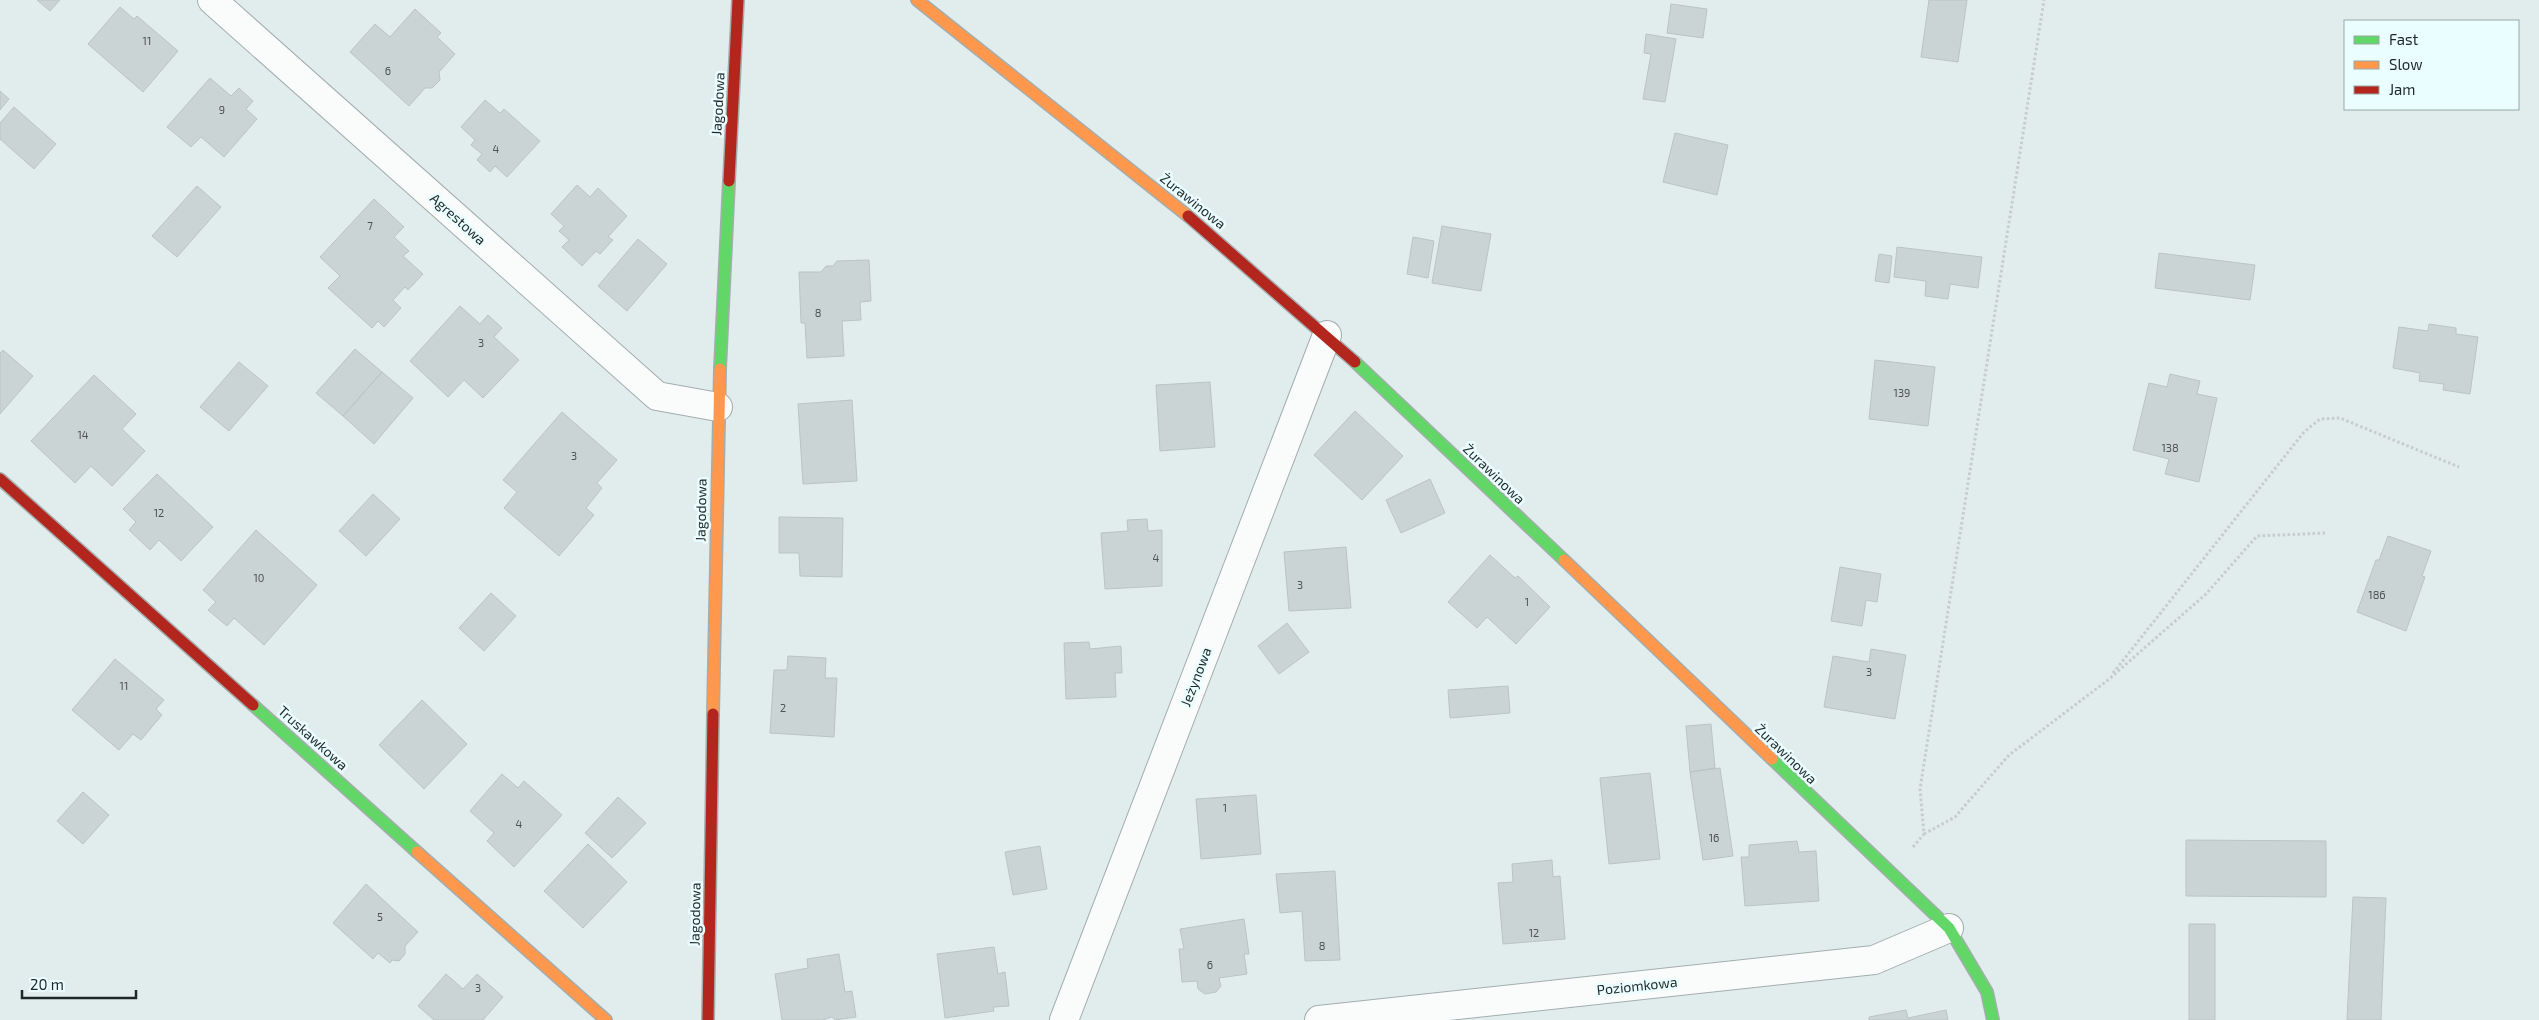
<svg xmlns="http://www.w3.org/2000/svg" width="2539" height="1020" font-family="'Exo 2',sans-serif">
	<style>
		.building { fill: #cbd4d5; stroke: #bac4c5 }
		.lines { fill: none; stroke-linecap: round; stroke-linejoin: round }
		.street-casing { stroke: #a4adad; stroke-width: 30 }
		.fast-casing { stroke: #a4adad; stroke-width: 14 }
		.slow-casing { stroke: #a4adad; stroke-width: 14 }
		.jam-casing { stroke: #a4adad; stroke-width: 14 }
		.path { stroke: #c7cccc; stroke-width: 3; stroke-dasharray: 2.5 2.5; stroke-linecap: butt }
		.street { stroke: #fafcfc; stroke-width: 28 }
		.fast { stroke: #63d668; stroke-width: 11 }
		.slow { stroke: #ff974d; stroke-width: 11 }
		.jam { stroke: #b3261e; stroke-width: 11 }
		.labels { text-anchor: middle; stroke-width: 5; stroke-linejoin: round; paint-order: stroke }
		.number-label { font-size: 11px; fill: #4b5354 }
		.street-label { font-size: 14px; fill: #1f2728; stroke: #ebfeff }
	</style>
	<rect width="100%" height="100%" fill="#e1eced"/>
	<path class="building" d="M37 0H60L50 11Z
		M1929 0H1967L1958 62 1921 57Z
		M1671 4 1707 9 1703 38 1667 33Z
		M120 7 134 19 137 16 178 51 143 92 88 44Z
		M415 9 441 33 437 37 455 54 439 72 440 80 432 88H425L409 106 350 52 375 24 390 37Z
		M1646 34 1676 39 1665 102 1643 99 1651 54 1644 53Z
		M210 78 231 96 239 88 253 101 246 109 257 119 224 157 201 137 191 147 167 127Z
		M0 91 9 99 0 110Z
		M485 100 500 113 504 109 540 141 507 177 495 166 490 172 477 160 482 154 471 145 475 140 461 127Z
		M14 107 56 144 34 169 0 139V123Z
		M1675 133 1728 145 1717 195 1663 182Z
		M577 185 590 197 598 188 627 216 608 237 613 240 600 254 596 251 582 266 562 247 569 240 559 231 564 226 551 214Z
		M197 186 221 207 177 257 152 236Z
		M374 199 404 227 394 237 409 251 403 256 423 274 408 290 405 287 393 300 401 308 384 327 378 321 372 328 328 288 340 276 320 257Z
		M1442 226 1491 234 1481 291 1432 283Z
		M1413 237 1434 241 1428 278 1407 274Z
		M638 239 667 264 627 311 598 286Z
		M1897 247 1982 257 1978 288 1950 284 1948 299 1925 296 1926 281 1894 277Z
		M2159 253 2255 265 2250 300 2155 288Z
		M1879 254 1892 256 1889 283 1875 281Z
		M869 260 871 301 860 302 861 320 842 321 844 356 807 358 805 323H801L799 272H821L826 266H833L837 261Z
		M460 306 480 324 488 315 502 328 494 337 519 360 483 398 464 380 448 397 410 361Z
		M2429 324 2456 328V334L2478 337 2470 394 2443 390 2444 384 2419 381 2420 373 2393 368 2399 327 2428 331Z
		M355 349 382 372 343 416 316 393Z
		M3 350 33 376 0 414V353Z
		M1875 360 1935 367 1928 426 1869 419Z
		M239 362 268 386 229 431 200 407Z
		M382 372 413 398 374 444 343 416Z
		M2170 374 2200 381 2197 394 2217 398 2199 482 2165 474 2169 459 2133 450 2149 383 2167 387Z
		M94 375 136 414 122 429 145 451 112 486 91 466 75 483 31 441Z
		M1210 382 1215 447 1160 451 1156 385Z
		M852 400 857 481 803 484 798 404Z
		M1355 411 1403 456 1362 500 1314 455Z
		M562 412 617 460 597 483 602 488 586 508 594 515 559 556 504 508 517 492 503 480Z
		M157 474 213 527 181 561 159 540 150 550 129 530 136 522 123 509Z
		M1430 479 1445 513 1401 533 1386 500Z
		M373 494 400 519 366 556 339 531Z
		M779 517 843 518 842 577 800 576 799 553H779Z
		M1147 519 1148 531 1162 530V586L1105 589 1101 533 1128 531 1127 520Z
		M256 530 317 585 264 645 234 618 227 626 208 610 216 602 203 590Z
		M2388 536 2431 551 2422 576 2425 577 2406 631 2357 612 2376 560H2379Z
		M1346 547 1351 608 1289 611 1284 552Z
		M1490 555 1515 578 1518 576 1550 607 1516 644 1487 617 1477 628 1448 602Z
		M1840 567 1881 574 1877 602 1866 600 1862 626 1831 621Z
		M491 593 516 616 484 651 459 628Z
		M1287 623 1309 652 1279 674 1258 646Z
		M1089 642 1090 649 1121 646 1122 673H1115L1116 697 1066 699 1064 643Z
		M1871 649 1906 655 1895 719 1824 707 1833 656 1869 662Z
		M788 656 826 658 825 678H837L834 737 770 733 774 670H787Z
		M115 659 164 700 156 709 162 715 141 740 133 734 119 750 72 710Z
		M1508 686 1510 713 1450 718 1448 690Z
		M422 700 467 744 424 789 379 745Z
		M1711 724 1715 768 1690 772 1686 726Z
		M1720 768 1733 856 1703 860 1690 772Z
		M1650 773 1660 859 1609 864 1600 778Z
		M502 774 518 788 524 781 562 815 514 867 487 841 494 833 470 811Z
		M83 792 109 815 83 844 57 821Z
		M1256 795 1261 854 1201 859 1196 799Z
		M618 797 646 823 612 858 585 833Z
		M2186 840 2326 841V897L2186 896Z
		M1797 841 1799 852 1816 851 1819 901 1745 906 1741 857H1749V845Z
		M588 844 627 882 583 928 544 891Z
		M1040 846 1047 889 1013 895 1005 852Z
		M1552 860 1553 877 1560 876 1565 939 1503 944 1498 883 1513 882 1512 864Z
		M1335 871 1340 960 1305 961 1302 911 1280 913 1276 874Z
		M366 884 418 932 405 946V954L399 961 392 960 390 963 378 953 373 959 333 923Z
		M2353 897 2386 898 2381 1020H2347Z
		M1244 919 1249 954H1244L1247 974 1219 978 1221 986 1216 992 1205 994 1198 989 1197 981 1182 982 1179 949H1184L1180 929Z
		M2189 924H2215V1020H2189Z
		M994 947 998 974 1005 972 1009 1006 993 1007 994 1011 945 1018 937 954Z
		M839 954 845 992 852 991 856 1017 835 1020 832 1017 822 1020H782L775 974 808 968 807 959Z
		M446 974 463 989 477 974 503 997 483 1020H434L418 1006Z
		M1906 1010 1908 1018 1946 1010 1948 1020H1869V1017Z"/>
	<g class="lines">
		<g class="street-casing">
			<path id="street" d="M212 0 657 396 718 407
				M1064 1020 1327 335
				M1319 1020 1874 960 1949 928"/>
		</g>
		<g class="fast-casing">
			<path id="fast" d="M1355 362 1564 560
				M720 369 729 181
				M253 705 417 852
				M1772 759 1949 928 1987 992 1993 1020"/>
		</g>
		<g class="slow-casing">
			<path id="slow" d="M917 0 1188 216
				M1564 560 1772 759
				M713 714 720 369
				M417 852 606 1020"/>
		</g>
		<g class="jam-casing">
			<path id="jam" d="M729 181 738 0
				M1188 216 1355 362
				M0 479 253 705
				M708 1020 713 714"/>
		</g>
		<path class="path" d="M2113 673 2304 432 2320 419 2340 418 2459 467
			M1924 834 1955 817 2009 755 2108 680 2206 594 2257 536 2326 533
			M1913 847 1924 834 1920 789 2044 0"/>
		<use href="#street" class="street"/>
		<use href="#fast" class="fast"/>
		<use href="#slow" class="slow"/>
		<use href="#jam" class="jam"/>
	</g>
	<g class="labels">
		<g class="number-label">
			<text x="147" y="45">11</text>
			<text x="388" y="75">6</text>
			<text x="222" y="114">9</text>
			<text x="496" y="153">4</text>
			<text x="370" y="230">7</text>
			<text x="818" y="317">8</text>
			<text x="481" y="347">3</text>
			<text x="1902" y="397">139</text>
			<text x="83" y="439">14</text>
			<text x="2170" y="452">138</text>
			<text x="574" y="460">3</text>
			<text x="159" y="517">12</text>
			<text x="1156" y="562">4</text>
			<text x="259" y="582">10</text>
			<text x="1300" y="589">3</text>
			<text x="2377" y="599">186</text>
			<text x="1527" y="606">1</text>
			<text x="1869" y="676">3</text>
			<text x="124" y="690">11</text>
			<text x="783" y="712">2</text>
			<text x="1225" y="812">1</text>
			<text x="519" y="828">4</text>
			<text x="1714" y="842">16</text>
			<text x="380" y="921">5</text>
			<text x="1534" y="937">12</text>
			<text x="1322" y="950">8</text>
			<text x="1210" y="969">6</text>
			<text x="478" y="992">3</text>
		</g>
		<g class="street-label">
			<text transform="translate(718 104) rotate(-87)" y="5">Jagodowa</text>
			<text transform="translate(1193 201) rotate(39)" y="5">Żurawinowa</text>
			<text transform="translate(458 219) rotate(42)" y="5">Agrestowa</text>
			<text transform="translate(1494 474) rotate(44)" y="5">Żurawinowa</text>
			<text transform="translate(701 510) rotate(-89)" y="5">Jagodowa</text>
			<text transform="translate(1196 677) rotate(-69)" y="5">Jeżynowa</text>
			<text transform="translate(313 738) rotate(42)" y="5">Truskawkowa</text>
			<text transform="translate(1786 754) rotate(44)" y="5">Żurawinowa</text>
			<text transform="translate(695 914) rotate(-89)" y="5">Jagodowa</text>
			<text transform="translate(1637 986) rotate(-6)" y="5">Poziomkowa</text>
		</g>
	</g>
	<rect x="2344" y="20" width="175" height="90" fill="#ebfeff" stroke="#99a8a9"/>
	<rect x="2354" y="36" width="25" height="8" fill="#63d668" stroke="#99a8a9"/>
	<text x="2389" y="45" font-size="15" fill="#1f2728">Fast</text>
	<rect x="2354" y="61" width="25" height="8" fill="#ff974d" stroke="#99a8a9"/>
	<text x="2389" y="70" font-size="15" fill="#1f2728">Slow</text>
	<rect x="2354" y="86" width="25" height="8" fill="#b3261e" stroke="#99a8a9"/>
	<text x="2389" y="95" font-size="15" fill="#1f2728">Jam</text>
	<path d="M22 990v8h114v-8" fill="none" stroke="#1f2728" stroke-width="2.5"/>
	<text x="30" y="990" font-size="15" fill="#1f2728" stroke="#ebfeff" stroke-width="4" paint-order="stroke">20 m</text>
</svg>
